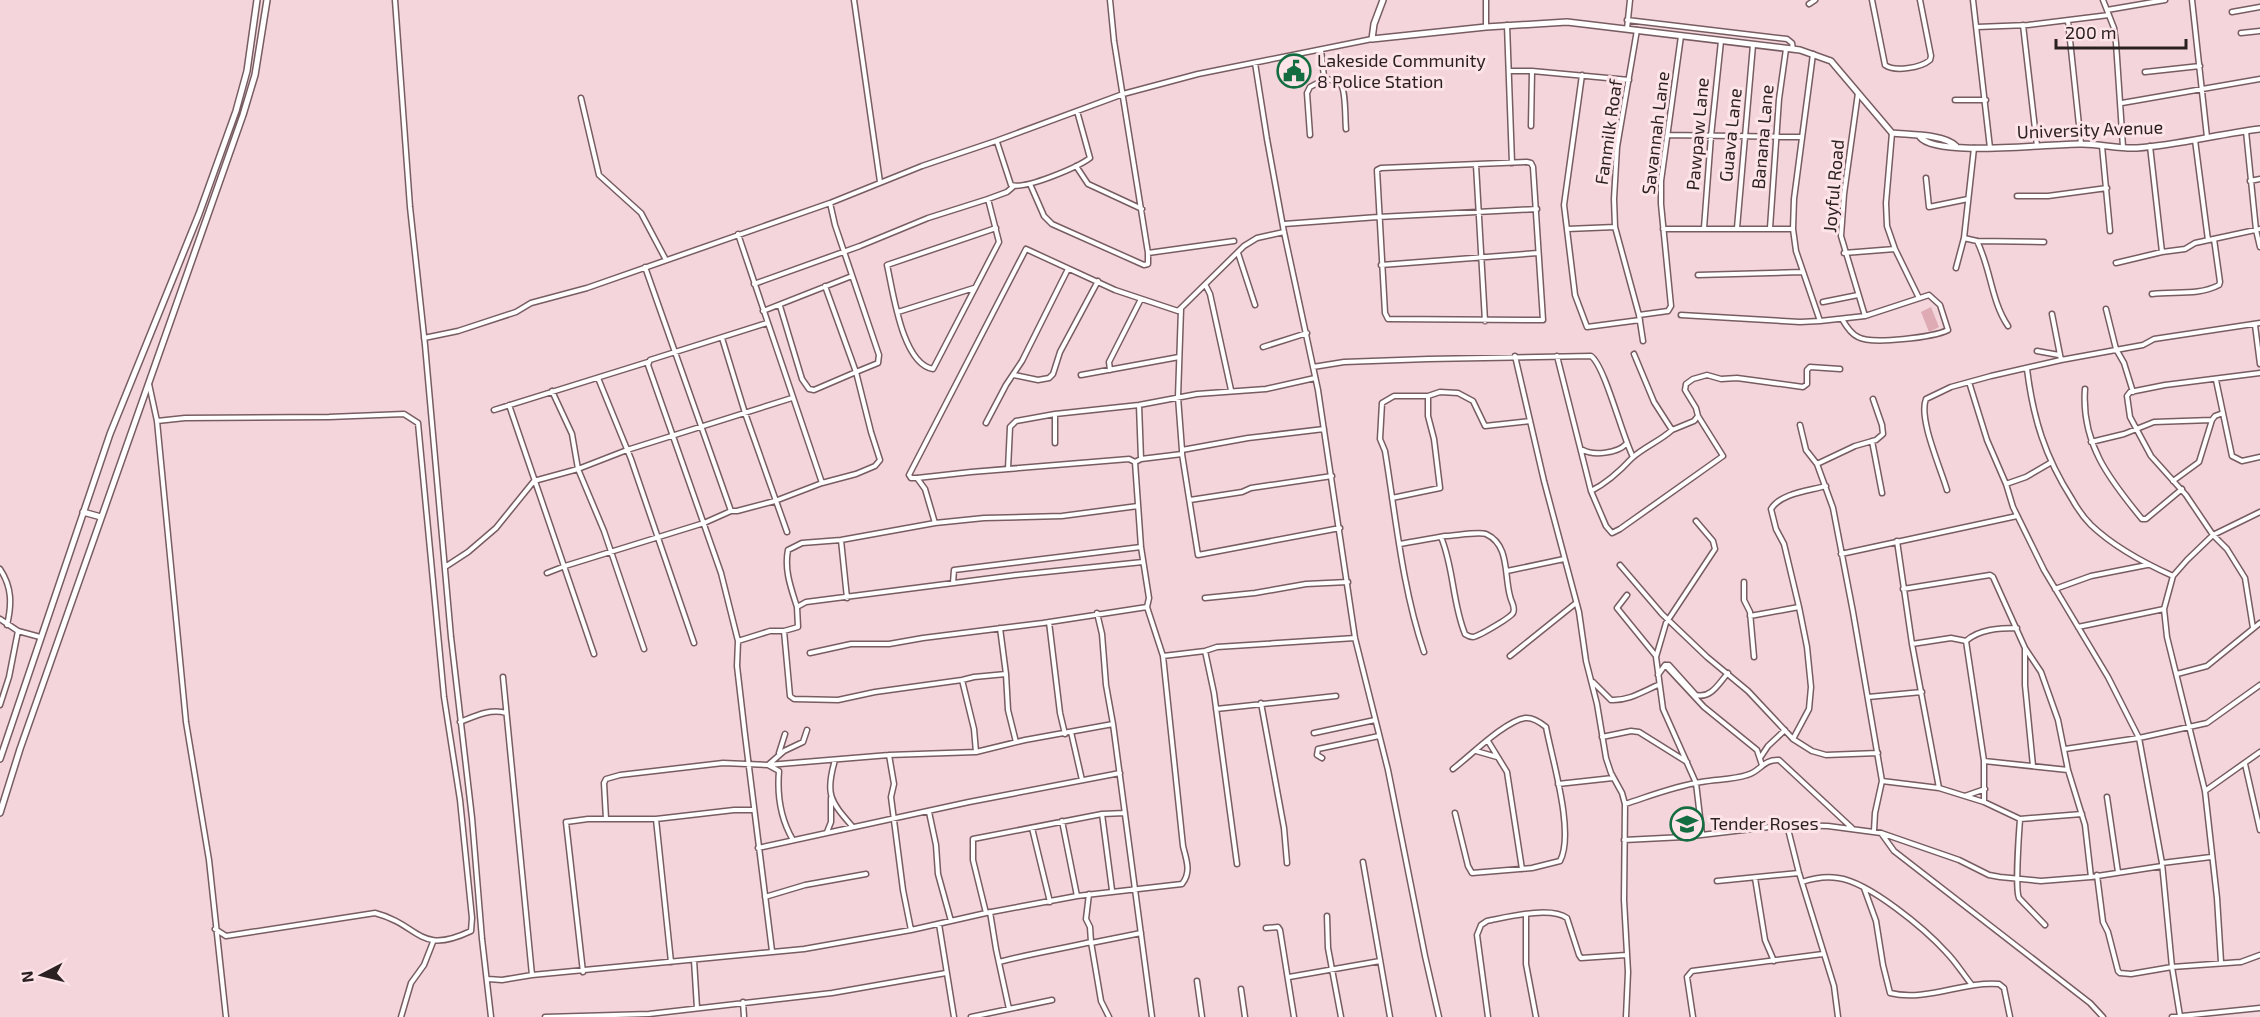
<svg xmlns="http://www.w3.org/2000/svg" width="2260" height="1017" font-family="'Exo 2',sans-serif">
	<style>
		.green { fill: #deabb5 }
		.lines { fill: none; stroke-linecap: round; stroke-linejoin: round }
		.street-casing { stroke: #775d62; stroke-width: 7 }
		.secondary-casing { stroke: #775d62; stroke-width: 8 }
		.street { stroke: #fff; stroke-width: 4 }
		.secondary { stroke: #fff; stroke-width: 5 }
		.labels { text-anchor: middle; stroke-width: 6; stroke-linejoin: round; paint-order: stroke }
		.poi-label { font-size: 18px; fill: #2b2022; stroke: #fde4e9; text-anchor: start }
		.street-label { font-size: 18px; fill: #2b2022; stroke: #fde4e9 }
	</style>
	<rect width="100%" height="100%" fill="#f4d5db"/>
	<path class="green" d="M1931 307 1939 327 1929 332 1921 312Z"/>
	<g class="lines">
		<g class="street-casing">
			<path id="street" d="M395 0 410 207 425 345 451 637 472 818 482 939 491 1017
				M854 0 880 182
				M1872 0 1885 65C1894 72 1921 68 1930 60L1931 56 1920 0
				M1973 0 1990 148
				M2103 0 2114 28 2116 43 2123 147
				M2192 0 2207 137
				M1809 4 1815 0
				M2107 10 2165 0
				M2232 12 2260 7
				M1627 20 1787 39 1792 43 1793 49
				M2068 21 2081 144
				M1507 25 1512 163
				M2023 25 2037 146
				M1486 27V0
				M1977 27 2028 25 2109 15
				M1627 29 1630 0
				M1637 30 1617 147 1614 199 1615 227 1639 315 1643 341
				M2241 33 2260 31
				M1321 50 1324 77C1328 81 1337 80 1341 85 1346 91 1345 121 1346 129
				M1813 54 1794 199 1793 229 1796 251 1820 321 1865 316 1929 295 1940 305 1948 330C1934 337 1872 345 1858 337 1851 334 1846 326 1842 319
				M1255 63 1267 139 1284 232 1318 390 1355 638 1388 770 1425 956 1439 1017
				M1510 71H1532L1629 80
				M2145 72 2200 66
				M1582 75 1564 205 1575 295 1587 327 1640 320
				M1858 93 1844 194 1841 236 1865 316
				M581 98 599 175 641 213 666 260
				M1955 100H1986
				M2122 103 2260 79
				M1531 126 1532 71
				M2246 131 2256 230 2260 247
				M1892 133 1886 203 1887 226 1895 249 1919 298
				M1310 135 1307 93 1310 87 1325 79
				M1669 135 1802 137
				M2195 140 2208 240
				M997 142 1011 185C1025 190 1078 167 1090 158L1077 111
				M2102 146 2110 231
				M2150 146 2162 252
				M1527 162 1531 163 1533 167 1543 320 1388 319 1385 313 1377 170 1381 168Z
				M1476 165 1485 321
				M1076 166 1088 184 1142 209
				M1926 178 1929 207 1968 199
				M2250 181 2260 179
				M1030 184 1044 216 1052 224 1144 265 1148 264V253L1114 41 1110 0
				M2017 196H2048L2107 188
				M988 199 999 242 933 369C902 364 893 291 887 265L996 228
				M1284 224 1378 217 1537 209
				M1704 228 1711 136 1721 41
				M1737 228 1753 45
				M1770 228 1779 99 1786 49
				M1567 229 1615 227
				M1663 229H1793
				M1284 232 1257 238 1244 246 1178 311 1115 290 1026 249 909 475 911 478H917L971 472 1129 459 1135 462 1141 459 1182 454V450L1248 438 1324 429
				M738 234 822 483
				M1964 238 1977 241 2044 242
				M1977 241C1991 269 1991 301 2008 326
				M1148 253 1234 241
				M1238 253 1255 305
				M1844 253 1895 249
				M2116 263 2162 252 2185 249 2195 243 2260 229
				M1381 265 1538 253
				M645 267 731 511H737L775 501 822 483 856 474 875 466 880 460 871 432 856 372 878 363 879 355 835 225 830 203
				M1956 268 1964 238 1974 148
				M1698 275 1802 272
				M754 284 860 246 928 218 988 199 1007 192 1014 186
				M1206 286 1210 294 1231 390
				M2152 294C2175 291 2198 296 2219 285L2220 282 2214 239
				M1823 302 1858 295
				M780 306 802 379 809 389 814 390 856 372 825 286
				M1181 309 1178 397 1182 450
				M2106 309 2116 349 2124 363 2133 392
				M763 311 852 276
				M898 312 974 288
				M2052 314 2061 360
				M1639 315 1668 311 1671 306 1661 204V181L1681 36
				M1681 315 1800 322 1820 321
				M767 323 650 360 648 365 721 573 738 641 737 666 745 735 772 951
				M2255 325 2260 364
				M424 338 458 331 516 312 531 303 587 288 830 203 922 166 996 141 1123 94 1198 74 1372 39
				M722 338 745 413 787 532
				M1263 347 1307 333
				M2037 351 2059 355
				M1634 354 1654 402 1672 430 1694 421 1698 416 1696 408 1685 390 1686 384 1693 379 1707 375 1721 379 1737 378 1803 387 1807 384V370L1810 367 1840 369
				M1515 356 1544 481 1579 612 1586 661 1597 704 1606 758 1611 773 1622 793 1625 804 1624 900 1628 972 1626 1017
				M1557 356 1591 491 1606 526 1612 533 1620 529 1723 456 1698 416
				M1313 367 1344 362 1428 359 1591 356C1605 366 1622 436 1633 457
				M2027 369C2033 418 2045 457 2072 499 2077 508 2083 517 2091 525 2114 547 2144 563 2173 576
				M1110 370 1109 362 1141 299
				M1014 375 1038 380 1049 378 1053 374 1060 352 1098 281
				M1081 375 1179 357
				M598 378 631 459 694 643
				M2216 380 2232 456 2242 461 2260 457
				M1969 382 1987 440 2006 484 2013 507 2044 570 2108 677 2139 738 2162 863 2172 967 2180 1016
				M149 384 157 421 185 418 329 417 404 414 418 423 444 697 460 800 472 918 471 931C418 956 421 925 375 913L226 936 215 929
				M2085 389C2081 443 2109 479 2142 519H2146L2182 489
				M552 391 572 434 578 469 604 531 644 649
				M509 405 594 654
				M1139 405 1141 459
				M494 410 648 362
				M1055 414V443
				M157 421 186 722 209 860 226 1017
				M986 423 1006 385 1022 361 1068 269
				M1800 425 1806 450 1817 464 1833 508 1853 612 1882 781 1875 813 1874 831
				M1872 441 1882 493
				M2091 442 2124 434 2154 422 2212 420
				M1583 450C1594 456 1618 453 1626 444
				M1182 454 1198 555 1340 528
				M1817 464 1855 446 1876 440 1883 434 1882 425 1873 399
				M1008 469 1010 427 1016 421 1055 414 1139 405 1197 394 1266 389 1315 378
				M917 478 925 489 935 523
				M2173 481 2199 462 2212 420 2215 416 2223 413
				M2006 484 2026 477 2050 463
				M1947 490C1941 469 1918 418 1926 399L1951 387 1991 376 2061 360 2143 345 2154 339 2260 323
				M1591 491C1607 483 1620 471 1632 458 1644 447 1660 441 1672 430
				M1392 498 1440 488 1434 439 1428 416V396
				M1190 500 1242 492 1251 488 1332 476
				M1696 521 1713 541 1715 549 1666 623 1656 657 1663 709 1696 783 1702 834
				M841 540 847 598
				M1897 541 1912 644 1939 788
				M1400 544C1415 541 1430 539 1445 536 1455 536 1478 531 1486 534 1510 545 1504 575 1510 596 1511 602 1516 607 1513 613 1510 618 1479 636 1473 637 1469 637 1468 636 1465 634 1452 602 1454 568 1441 537
				M1841 554 2017 516
				M1620 565 1662 614 1707 657 1748 691 1793 739 1812 751 1826 755 1878 753
				M445 567 468 552 496 528 534 481 578 469 627 450 792 398
				M0 569C12 587 12 604 7 625
				M1507 571 1564 559
				M547 573 565 566 704 523 731 511
				M1744 582V600L1750 612 1754 657
				M953 583 954 570 1141 547
				M1903 589 1990 575 1993 577 2025 648 2041 672 2058 720 2068 770 2085 825 2091 877
				M2055 589 2091 576 2147 565
				M1627 595 1617 608 1656 656
				M1205 598 1255 593 1306 584 1348 582
				M797 607C791 588 784 570 788 550L802 543 841 540 935 523 984 518 1062 516 1138 506
				M1750 616 1799 607
				M0 619 18 631 40 637
				M1049 622 1060 713 1065 734
				M2078 627 2164 609
				M1000 628 1006 674 1008 710 1016 742
				M2253 628 2245 578 2227 549 2213 535 2186 495 2151 456 2130 417 2127 396 2130 392 2165 385 2260 373
				M784 631 798 627 797 607 806 602 1016 575 1143 562
				M738 641 770 631H784L790 696 794 699 838 700 875 692 962 680 974 677 1006 674
				M1912 644 1951 638 1966 641
				M2025 649V685L2033 766
				M1205 651 1214 693 1237 864
				M1424 652C1402 587 1396 518 1385 451L1380 439 1382 403 1394 396H1428L1440 392 1458 393 1473 401 1485 426 1530 421
				M810 653 851 644H889L923 638 1043 623 1147 607
				M1163 656 1205 651 1217 647 1355 638
				M1510 656 1576 603
				M1665 665 1704 707 1757 750 1762 765
				M2177 674 2207 666 2260 623
				M1658 675 1665 665H1669L1696 695C1711 699 1719 683 1728 673
				M503 677 532 975
				M962 680 974 729 976 752
				M1593 682 1611 700C1628 701 1642 692 1658 685
				M1868 697 1922 692
				M1261 703 1284 828 1287 863
				M0 705 9 677 18 631
				M1216 709 1336 696
				M460 722C475 716 491 708 506 713
				M1113 724 1152 1017
				M1071 732 1082 780
				M1314 733 1375 720
				M1602 737 1631 731 1639 732 1687 762
				M1793 739 1809 709 1811 687 1807 647 1799 607 1784 544 1776 529 1771 509C1781 493 1808 491 1826 486
				M1488 741 1507 772 1522 869
				M2065 749 2139 738 2207 723 2260 685
				M1476 751 1497 757
				M779 753 785 734
				M889 755 894 784 891 797 903 890 911 930
				M1322 758 1317 755 1318 749 1379 736
				M1760 758 1768 746 1785 730
				M835 760C825 794 830 801 852 826
				M1984 761 2068 770
				M2245 764 2260 830
				M1453 769C1470 756 1505 721 1525 718 1533 717 1540 722 1546 727 1552 759 1575 833 1560 861L1532 868 1472 873 1468 866 1455 813
				M1882 781 1939 788 1984 802 2020 819C2019 832 2015 890 2019 898L2045 925
				M1558 784 1613 778
				M2205 791 2260 752
				M1965 796 1985 789
				M2107 797 2118 872
				M1984 802V761L1966 641C1979 629 2000 628 2017 628
				M1625 804C1650 796 1675 786 1701 782 1716 779 1732 780 1747 775 1760 772 1763 759 1779 760L1852 828
				M929 812 936 845 938 874 951 921
				M1102 814 1112 890
				M606 819 604 783 606 779 620 775 723 763 768 765 889 755 976 752 1025 740 1113 724 1106 685 1102 634 1097 613
				M656 819 671 962
				M2020 819 2082 814
				M1062 821 1077 896
				M1787 825 1799 873 1834 986 1838 1017
				M1032 828 1050 902
				M827 832 831 822V798
				M1881 833 1894 851 2090 1003 2103 1017
				M793 840C780 818 777 795 779 771L768 765 784 751 803 742 807 730
				M1624 840 1684 837 1787 825 1828 826 1881 833 1959 860 1989 875 2000 877 2041 881 2091 877 2162 866
				M758 848 969 802 1120 773
				M1363 862 1390 1017
				M2162 863 2211 857
				M2097 875 2103 922 2108 932 2118 971 2120 973 2131 974 2172 967 2241 962 2260 955
				M1755 878 1765 940 1774 961
				M1717 881 1799 873
				M1802 882C1814 878 1825 876 1838 878 1869 882 1925 929 1946 952 1956 962 1963 974 1972 985
				M1864 888 1876 921 1883 965 1890 993C1926 1002 1963 981 1999 984L2004 988 2010 1017
				M1089 894 1086 919 1090 927 1091 942 1101 1001 1109 1017
				M765 897 805 885 866 874
				M990 912 996 949 1009 1009
				M986 913 973 860V839L1102 814 1125 813
				M1526 915V964L1536 1017
				M1327 916 1328 948 1341 1017
				M939 924 954 1017
				M1266 928 1278 927 1280 930 1294 1017
				M1091 943 1141 933
				M694 960 697 1008
				M999 962C1029 954 1060 949 1091 942
				M2221 962 2217 898 2205 791 2167 637 2164 609 2173 576 2187 560 2213 535 2260 512
				M583 972 566 822 588 819H656L734 810H754
				M1289 977 1380 961
				M488 979 502 980 532 975 804 949 911 930 986 913 1077 896 1182 884C1192 872 1186 859 1183 846L1163 656 1147 607 1149 598 1141 547 1135 462
				M1197 981 1202 1017
				M1241 989 1245 1017
				M743 1002 744 1017
				M401 1017 411 983 424 965 433 942
				M545 1017 649 1014 832 993 946 973
				M971 1017 1052 1000
				M1488 1017 1477 935 1481 925 1487 921C1508 917 1550 906 1567 918L1579 955 1581 958 1626 955
				M1693 1017 1687 977 1692 971 1823 954
				M2172 1017 2260 1008"/>
		</g>
		<g class="secondary-casing">
			<path id="secondary" d="M1383 0 1374 24 1372 39 1486 27 1567 22 1800 50 1831 61 1892 133C1909 135 1944 134 1956 146
				M1920 137C1936 158 2054 143 2082 144 2101 144 2119 149 2137 148 2178 145 2219 134 2260 129
				M83 512 101 517
				M0 759 110 434 199 214 236 111 247 71 257 0
				M0 813 20 749 243 115 255 75 267 0"/>
		</g>
		<use href="#street" class="street"/>
		<use href="#secondary" class="secondary"/>
	</g>
	<defs>
		<g id="civic-ring" transform="scale(1.725)"><circle r="9.5" fill="#fde4e9" stroke="#146d40" stroke-width="1.5"/><path d="M-.6-6.5H3V-4.5H.6V-3L4-1V1h2V6H-6V1h2V-1L-.6-3ZM-1.2 2.5V6h2.4V2.5Z" fill="#146d40"/></g>
		<g id="school-ring" transform="scale(1.725)"><circle r="9.5" fill="#fde4e9" stroke="#146d40" stroke-width="1.5"/><path d="M0-5L7-2L0 1L-7-2ZM-4 1L0 2.5L4 1V4Q0 6-4 4Z" fill="#146d40"/></g>
	</defs>
	<g fill-rule="evenodd">
		<use href="#civic-ring" x="1294" y="71"/>
		<use href="#school-ring" x="1687" y="824"/>
	</g>
	<g class="labels">
		<g class="poi-label">
			<text x="1317" y="67">Lakeside Community<tspan x="1317" dy="21">8 Police Station</tspan></text>
			<text x="1710" y="830">Tender Roses</text>
		</g>
		<g class="street-label">
			<text transform="translate(2090 130) rotate(-2)" y="6">University Avenue</text>
			<text transform="translate(1609 132) rotate(-82)" y="6">Fanmilk Roaf</text>
			<text transform="translate(1656 133) rotate(-83)" y="6">Savannah Lane</text>
			<text transform="translate(1698 134) rotate(-85)" y="6">Pawpaw Lane</text>
			<text transform="translate(1731 135) rotate(-84)" y="6">Guava Lane</text>
			<text transform="translate(1763 137) rotate(-85)" y="6">Banana Lane</text>
			<text transform="translate(1834 186) rotate(-85)" y="6">Joyful Road</text>
		</g>
	</g>
	<g transform="translate(42 975) rotate(263)" stroke="#fde4e9" stroke-width="4.5" paint-order="stroke">
	<path d="M0-4.5L10 22L0 15L-10 22Z" fill="#2b2022"/>
	<text y="-9" font-size="16" font-weight="bold" text-anchor="middle" fill="#2b2022">N</text>
	</g>
	<path d="M2056 39v9h130v-9" fill="none" stroke="#2b2022" stroke-width="3"/>
	<text x="2065" y="39" font-size="18" fill="#2b2022" stroke="#fde4e9" stroke-width="4.5" paint-order="stroke">200 m</text>
</svg>
